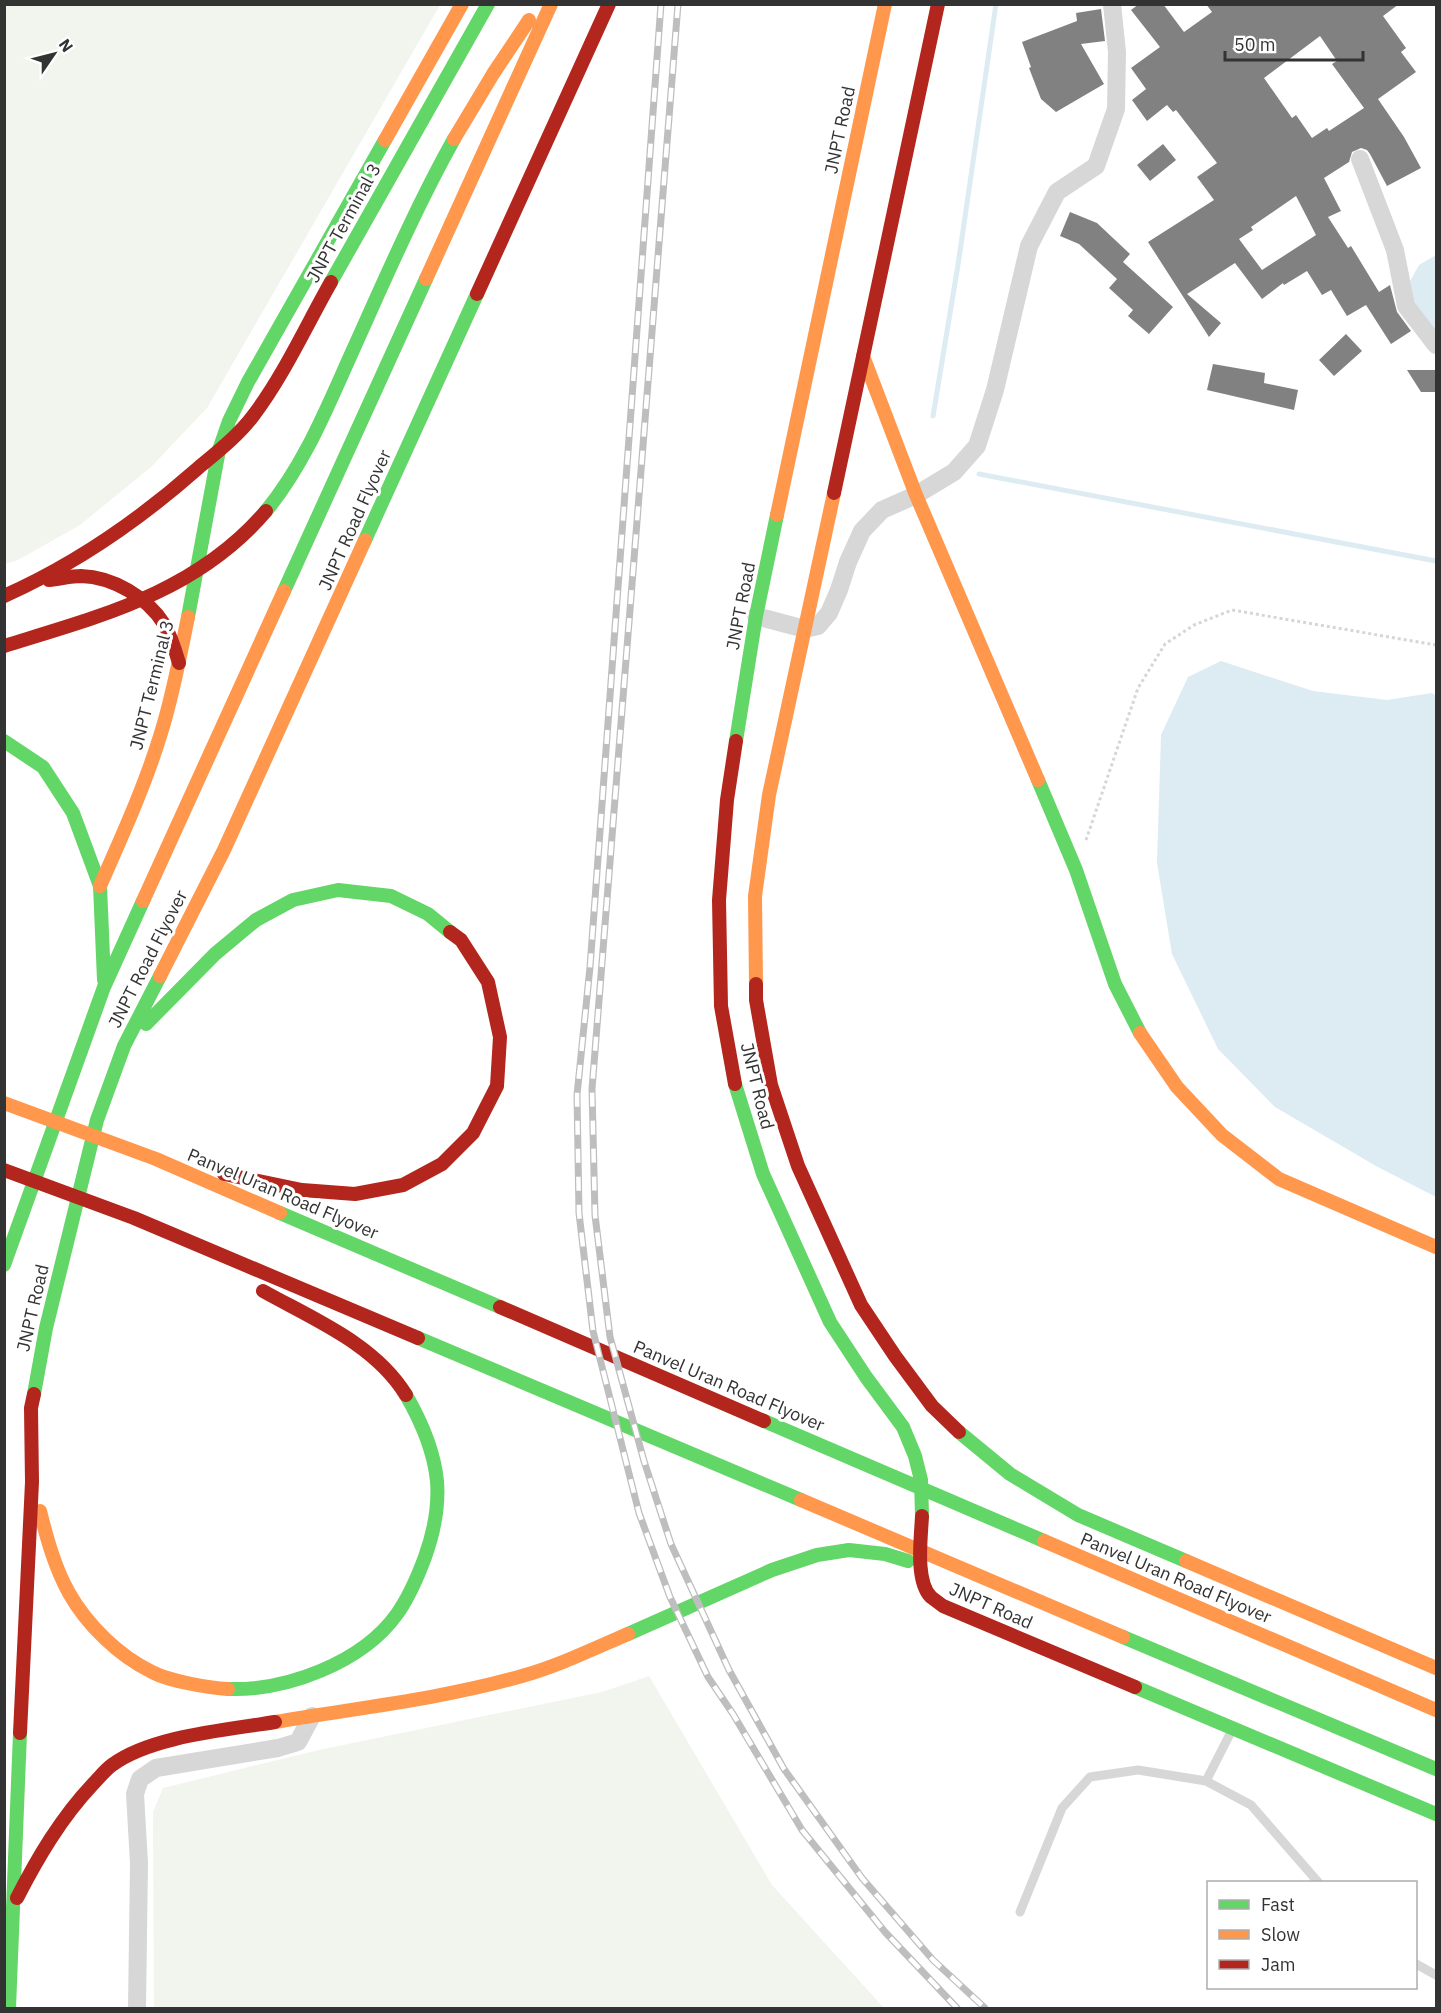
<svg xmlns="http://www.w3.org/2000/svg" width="1441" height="2013" font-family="'IBM Plex Sans',sans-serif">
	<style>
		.green { fill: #f1f5ed }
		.water { fill: #ddebf3 }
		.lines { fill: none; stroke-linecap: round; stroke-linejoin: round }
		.stream { stroke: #ddebf3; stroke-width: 5 }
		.building { fill: #818181; fill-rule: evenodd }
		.path { stroke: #d6d6d6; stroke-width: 3; stroke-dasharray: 3 3; stroke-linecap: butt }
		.lane { stroke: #d7d7d7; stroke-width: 9 }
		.street { stroke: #d7d7d7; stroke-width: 18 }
		.fast { stroke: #63d668; stroke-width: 14 }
		.slow { stroke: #ff974d; stroke-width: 14 }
		.jam { stroke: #b3261e; stroke-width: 14 }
		.rail-casing { stroke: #bebebe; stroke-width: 7 }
		.rail { stroke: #fff; stroke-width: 4.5; stroke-dasharray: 14; stroke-linecap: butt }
		.labels { text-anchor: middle; stroke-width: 6; stroke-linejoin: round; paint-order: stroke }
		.street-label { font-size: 18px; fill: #333; stroke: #fff }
	</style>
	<rect width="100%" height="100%" fill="#fff"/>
	<path class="green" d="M4 5H440L207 408 151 467 80 525 18 560 5 564Z
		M649 1676 772 1885 884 2008H154L153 1812 163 1788 319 1750 602 1692Z"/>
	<path class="water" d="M1436 255V334L1424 322 1407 287 1419 265Z
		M1221 661 1313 691 1387 700 1432 693 1436 696V1197L1376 1166 1275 1107 1218 1049 1172 954 1157 863 1161 735 1188 677Z"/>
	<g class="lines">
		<path class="stream" d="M933 416 958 265 996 4
			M979 474 1436 561"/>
	</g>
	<path class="building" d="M1139 4H1163L1184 32 1212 12 1206 4H1399L1383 16 1406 48 1401 52 1416 72 1378 99 1404 137 1421 168 1387 186 1370 154 1367 150 1361 148 1352 152 1349 162 1324 178 1341 211 1328 217 1348 248 1351 246 1379 292 1390 285 1397 312 1411 331 1391 344 1366 305 1347 316 1331 290 1322 295 1307 271 1284 285 1283 283 1262 299 1235 263 1187 294 1221 323 1209 337 1148 242 1214 200 1197 177 1217 163 1176 110 1173 112 1167 105 1147 121 1132 100 1146 89 1131 68 1160 47 1131 10ZM1320 36 1337 61 1332 64 1364 108 1329 131 1327 128 1312 138 1296 115 1292 118 1264 78ZM1296 196 1316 235 1262 270 1239 239 1253 230 1251 227Z
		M1101 9 1105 41 1081 44 1104 84 1056 112 1041 99 1029 68 1031 67 1022 42 1077 21 1076 13Z
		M1163 144 1176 160 1150 181 1137 165Z
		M1070 212 1097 223 1130 254 1123 262 1173 307 1149 334 1128 316 1133 310 1109 288 1117 279 1079 244 1060 236Z
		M1346 334 1362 351 1334 376 1319 360Z
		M1213 364 1265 373 1264 383 1298 390 1294 410 1207 390Z
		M1407 370H1437V392H1421Z"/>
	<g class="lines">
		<path class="path" d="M1086 840 1138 688 1165 644 1194 625 1232 610 1436 645"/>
		<path class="lane" d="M1206 1781 1231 1732
			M1020 1912 1062 1808 1090 1777 1138 1770 1206 1781 1251 1805 1318 1882
			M1416 1964 1436 1975"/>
		<path class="street" d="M1360 159 1395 250 1406 306 1436 345
			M756 616 805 629 818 626 829 613 839 590 848 562 862 531 882 510 916 495 954 472 977 446 995 390 1029 246 1057 192 1096 166 1116 109 1117 52 1112 4
			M137 2008 139 1863 135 1794 140 1779 156 1768 278 1748 298 1742 312 1716"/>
		<path class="fast" d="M331 282 488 4
			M266 511C305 464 328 405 353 350 385 279 416 207 454 139
			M365 540 477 294
			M284 591 426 279
			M188 617 219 450 229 421 248 382 385 140
			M4 741 43 767 73 813 100 886 104 980
			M736 741 756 616 777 515
			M1038 780 1076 870 1115 984 1140 1033
			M146 1024 215 954 256 920 293 900 338 890 391 896 428 914 450 932
			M735 1084 763 1174 830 1322 866 1377 903 1427 915 1456 921 1480 922 1516
			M280 1213 500 1307
			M4 1265 104 987 143 901
			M418 1338 801 1500
			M34 1394 46 1328 97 1120 124 1046 160 976
			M764 1421 1044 1541
			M959 1432 1010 1474 1078 1515 1186 1561
			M628 1634 772 1570 817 1555 849 1550 885 1554 908 1561
			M1123 1637 1436 1769
			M1135 1687 1436 1814
			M228 1689C286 1691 362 1663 397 1614 409 1597 418 1576 425 1557 434 1532 439 1507 437 1481 434 1451 421 1421 406 1395
			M9 2008 20 1733"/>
		<path class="slow" d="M454 139 493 74 529 20
			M385 140 462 4
			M426 279 551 4
			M863 356 916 495 1038 780
			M777 515 885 4
			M100 886C122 836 145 786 161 733 173 695 180 656 188 617
			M143 901 284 591
			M160 976 224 850 365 540
			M756 984 755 896 769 795 834 493
			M1140 1033 1177 1087 1222 1135 1279 1179 1436 1247
			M4 1103 156 1159 280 1213
			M801 1500 1123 1637
			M40 1511C47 1539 55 1568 69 1593 87 1625 119 1656 152 1672 169 1681 209 1688 228 1689
			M1044 1541 1436 1710
			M1186 1561 1436 1668
			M275 1722C356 1708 442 1699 522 1676 558 1666 593 1649 628 1634"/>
		<path class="jam" d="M477 294 609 4
			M834 493 938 4
			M49 580C60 579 71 576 81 576 113 577 147 597 164 624 171 636 175 649 179 663
			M4 596C76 564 138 521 197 469 216 453 238 436 253 416 284 375 306 326 331 282
			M4 646C101 616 197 592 266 511
			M756 984V1000L771 1085 798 1166 861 1305 895 1356 932 1406 959 1432
			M735 1084 721 1006 719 900 727 800 736 741
			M4 1170 134 1218 418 1338
			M224 1174 302 1190 355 1194 403 1185 442 1164 473 1133 497 1086 500 1037 488 982 461 940 450 932
			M263 1291C313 1319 375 1344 406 1395
			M500 1307 764 1421
			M922 1516C921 1538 915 1581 931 1597 935 1600 939 1603 943 1606L1135 1687
			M20 1733 32 1482 31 1408 34 1394
			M17 1898C38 1857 61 1818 93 1784 99 1778 105 1770 112 1765 151 1736 227 1730 275 1722"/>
		<g class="rail-casing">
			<path id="rail" d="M661 4 590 967 577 1095 579 1213 593 1331 639 1513 670 1597 708 1677 733 1714 802 1830 885 1932 957 2008
				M678 4 592 1089 595 1215 610 1337 644 1461 671 1544 729 1670 784 1769 862 1878 933 1960 985 2008"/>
		</g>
		<use href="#rail" class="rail"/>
	</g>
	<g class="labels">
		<g class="street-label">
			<text transform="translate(840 130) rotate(-78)" y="6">JNPT Road</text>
			<text transform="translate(344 223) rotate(-61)" y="6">JNPT Terminal 3</text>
			<text transform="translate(355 520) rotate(-66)" y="6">JNPT Road Flyover</text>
			<text transform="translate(741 606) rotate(-79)" y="6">JNPT Road</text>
			<text transform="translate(152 685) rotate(-76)" y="6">JNPT Terminal 3</text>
			<text transform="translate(148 959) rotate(-63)" y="6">JNPT Road Flyover</text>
			<text transform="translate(757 1086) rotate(76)" y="6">JNPT Road</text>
			<text transform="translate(283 1194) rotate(23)" y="6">Panvel Uran Road Flyover</text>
			<text transform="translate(33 1308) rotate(-77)" y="6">JNPT Road</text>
			<text transform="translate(729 1386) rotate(23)" y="6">Panvel Uran Road Flyover</text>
			<text transform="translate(1176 1578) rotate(23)" y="6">Panvel Uran Road Flyover</text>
			<text transform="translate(991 1606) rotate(24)" y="6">JNPT Road</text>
		</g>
	</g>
	<rect width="1441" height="2013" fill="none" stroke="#333333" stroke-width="12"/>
	<rect x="1207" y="1881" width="210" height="108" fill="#ffffff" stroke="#adadad" stroke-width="1.5"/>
	<rect x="1219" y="1900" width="30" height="9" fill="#63d668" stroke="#adadad" stroke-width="1.5"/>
	<text x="1261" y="1911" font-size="18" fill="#333333">Fast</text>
	<rect x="1219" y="1930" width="30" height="9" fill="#ff974d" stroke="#adadad" stroke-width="1.5"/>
	<text x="1261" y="1941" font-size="18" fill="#333333">Slow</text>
	<rect x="1219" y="1960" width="30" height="9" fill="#b3261e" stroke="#adadad" stroke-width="1.5"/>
	<text x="1261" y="1971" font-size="18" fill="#333333">Jam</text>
	<g transform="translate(54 54) rotate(55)" stroke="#ffffff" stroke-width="4.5" paint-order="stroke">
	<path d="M0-4.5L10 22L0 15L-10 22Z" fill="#333333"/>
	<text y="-9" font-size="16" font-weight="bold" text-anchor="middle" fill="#333333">N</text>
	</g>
	<path d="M1225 51v9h138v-9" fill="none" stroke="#333333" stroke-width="3"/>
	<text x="1234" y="51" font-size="18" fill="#333333" stroke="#ffffff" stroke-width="4.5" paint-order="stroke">50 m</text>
</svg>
